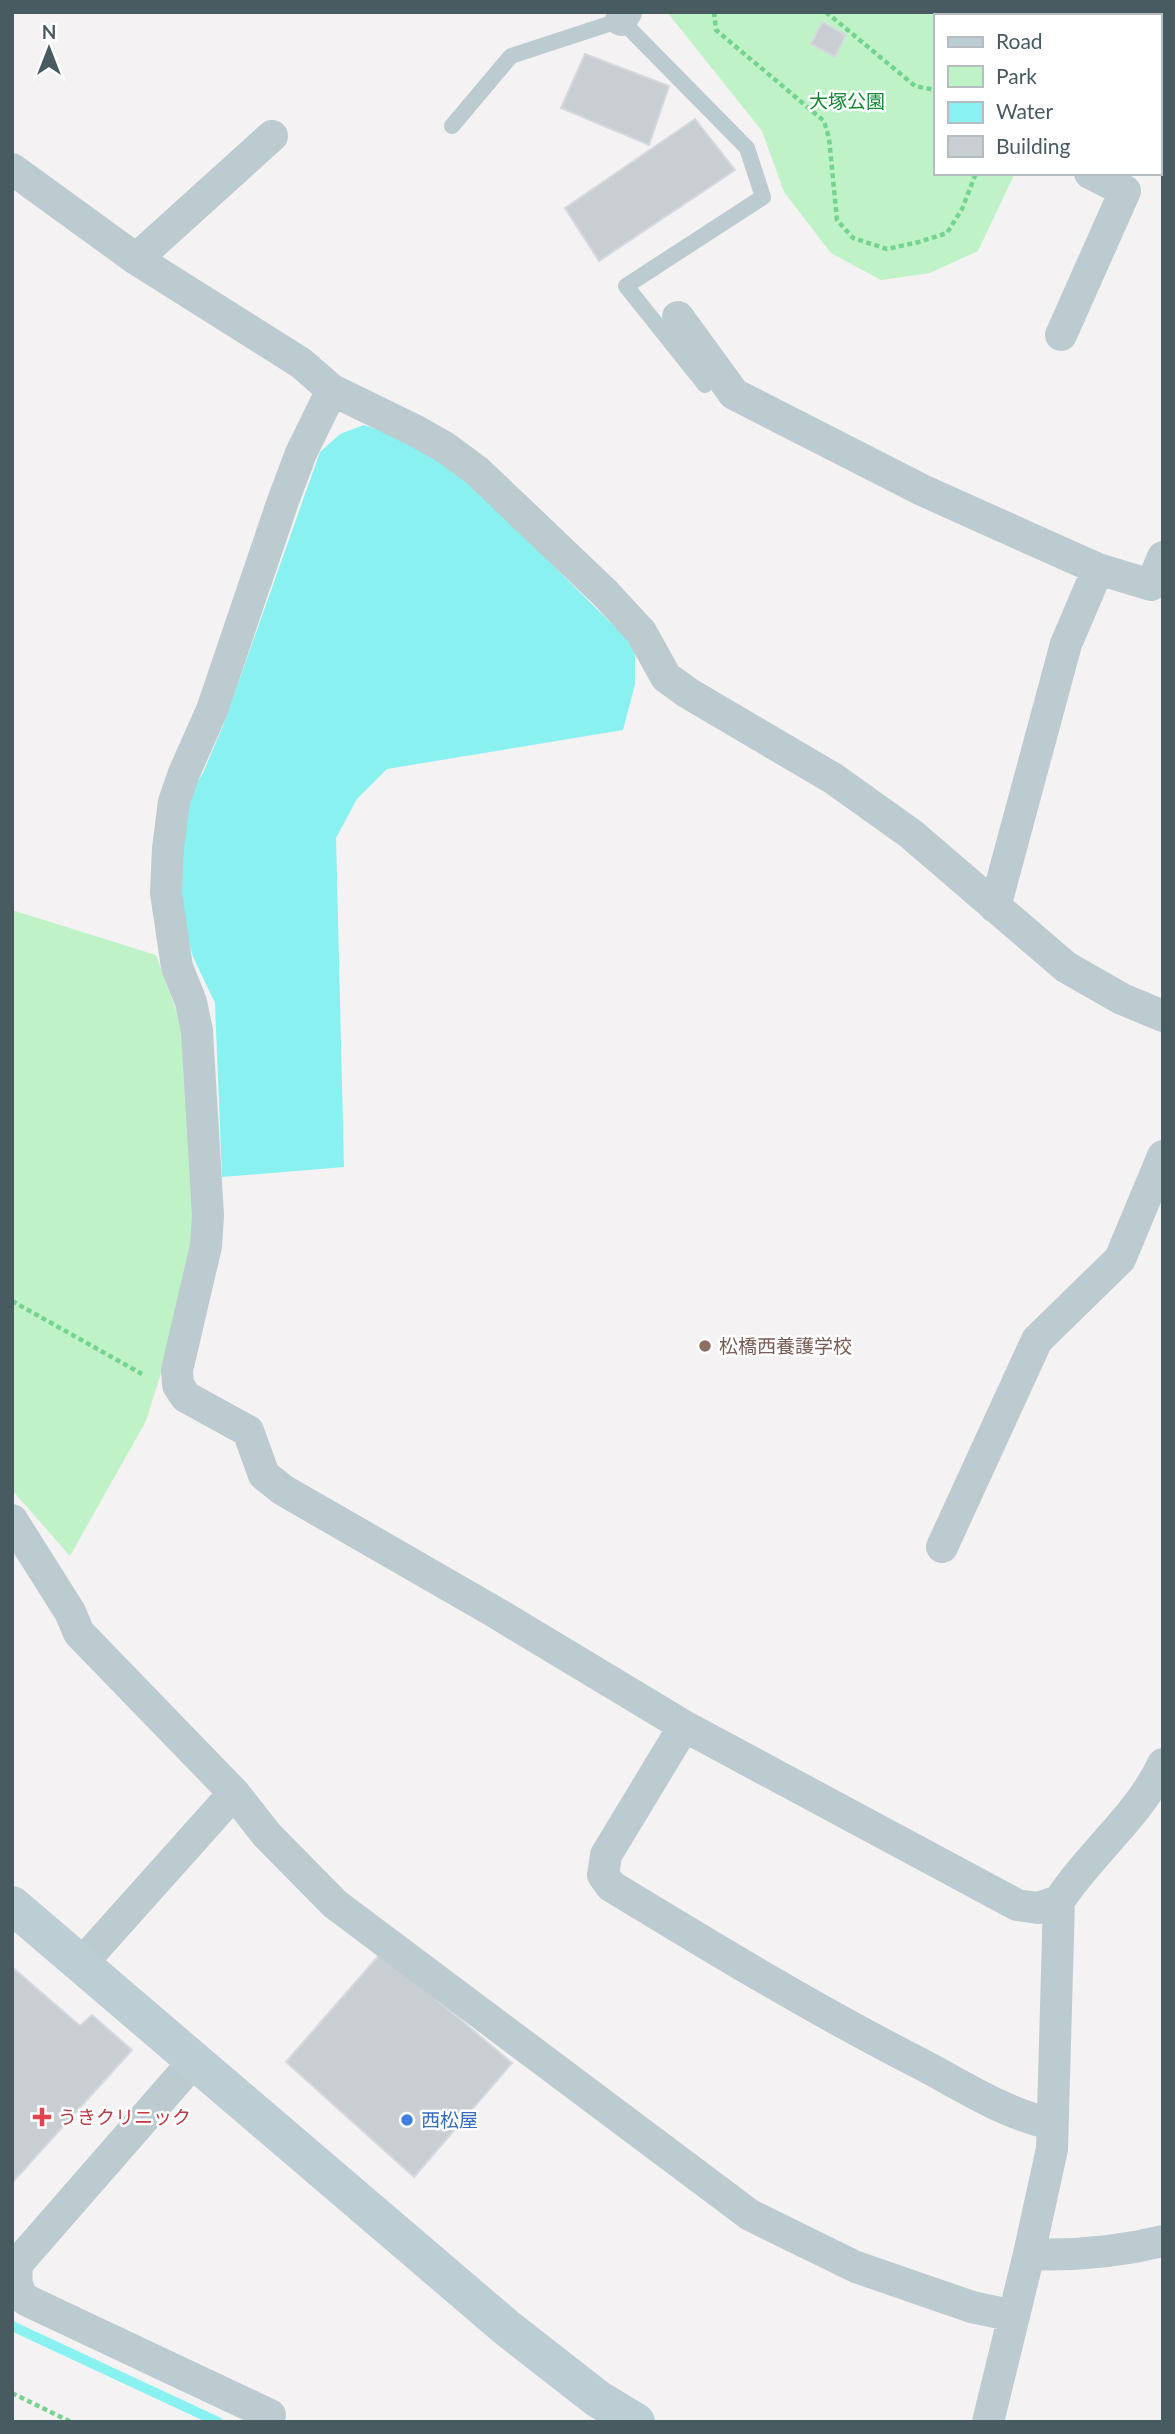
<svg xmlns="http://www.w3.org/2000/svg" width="1175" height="2434" font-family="Lato,'Noto Sans JP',sans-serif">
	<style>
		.green { fill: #bff3c7 }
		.water { fill: #89f2f1 }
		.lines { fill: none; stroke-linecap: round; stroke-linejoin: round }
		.stream { stroke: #89f2f1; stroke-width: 10 }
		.building { fill: #c8ced2; stroke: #d5d9dd; stroke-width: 2 }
		.path { stroke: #74d48f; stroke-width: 4.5; stroke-dasharray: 5 3.5; stroke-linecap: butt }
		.lane { stroke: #bccbcf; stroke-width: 16 }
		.street { stroke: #bccbcf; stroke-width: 32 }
		.secondary { stroke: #bdcdd4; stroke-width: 38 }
		.education-dot { fill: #8d6e63; stroke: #fff; stroke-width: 2.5 }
		.health-dot { fill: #e0444e; stroke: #fff; stroke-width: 2.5 }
		.shop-dot { fill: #3f7fe0; stroke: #fff; stroke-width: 2.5 }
		.labels { text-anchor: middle; stroke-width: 5; stroke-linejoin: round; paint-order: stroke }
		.park-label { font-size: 19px; fill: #118933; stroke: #fff }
		.education-label { font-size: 19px; fill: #785e54; stroke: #fff; text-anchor: start }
		.health-label { font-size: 19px; fill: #be3a42; stroke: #fff; text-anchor: start }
		.shop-label { font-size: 19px; fill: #366cbe; stroke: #fff; text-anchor: start }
	</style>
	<rect width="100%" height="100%" fill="#f4f2f2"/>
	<path class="green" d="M667 12H938L941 16H935V173H1015L978 251 930 273 881 280 831 253 784 192 762 131Z
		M12 910 156 955 188 1043 194 1232 166 1357 146 1421 70 1556 12 1490Z"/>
	<path class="water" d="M364 425 402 438 456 469 635 647V684L623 730 387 769 357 799 336 838 344 1167 222 1177 215 1003 193 957 178 900 184 803 203 773 223 726 320 452 340 434Z"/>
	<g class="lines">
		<path class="stream" d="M12 2326 218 2422"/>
	</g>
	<path class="building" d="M822 22 846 35 835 57 811 44Z
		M585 54 669 86 649 145 561 108Z
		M695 119 735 170 599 261 565 208Z
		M381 1953 512 2063 414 2177 286 2062Z
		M12 1967 80 2026 92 2015 132 2050 12 2183Z"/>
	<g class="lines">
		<path class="path" d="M714 12 716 30 824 121 829 138 837 220 853 238 887 249 919 242 947 233 962 209 976 173
			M826 12 915 86 935 90
			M12 1301 142 1374
			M12 2393 71 2422"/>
		<path class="lane" d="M452 126 511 56 621 20 747 148 763 197 626 286 705 385"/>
		<path class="street" d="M1100 12 1105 16
			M621 20 626 12
			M1159 43 1163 45
			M12 169 136 259 301 363 332 390 416 431 446 448 477 471 605 593 641 632 666 677 688 693 834 779 911 834 1066 967 1122 999 1163 1016
			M136 259 272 136
			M678 317 734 394 922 490 1098 569 1066 644 995 907
			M1061 335 1125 191 1090 173
			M332 390 301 453 283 501 212 710 184 773 174 802 168 848 166 893 177 967 191 1002 197 1031 208 1216 206 1246 177 1370 178 1385 186 1397 248 1431 264 1475 283 1490 493 1611 684 1726 1017 1905 1038 1908 1059 1901
			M1098 569 1151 585 1163 557
			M12 1520 70 1612 79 1633 234 1793 267 1835 335 1904 750 2215 856 2267 972 2307 1014 2316
			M942 1547 1037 1340 1120 1259 1163 1156
			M684 1726 606 1855 603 1875 611 1886C713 1948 815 2010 921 2064 963 2086 1005 2114 1052 2124
			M82 1963 234 1793
			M1029 2254C1075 2256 1118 2252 1163 2241
			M12 2259 17 2264 195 2060
			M17 2264C16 2279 15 2289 26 2300L270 2415
			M988 2422 1029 2254 1052 2149 1059 1901C1090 1853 1139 1816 1163 1764"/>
		<path class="secondary" d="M12 1905 507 2328 598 2399 636 2422"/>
	</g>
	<circle class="education-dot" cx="705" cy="1346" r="7"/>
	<path class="health-dot" d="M38.5 2106.5h7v7h7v7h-7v7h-7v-7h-7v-7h7z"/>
	<circle class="shop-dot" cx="407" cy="2120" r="7"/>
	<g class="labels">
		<g class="park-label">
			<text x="847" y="108">大塚公園</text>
		</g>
		<g class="education-label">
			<text x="719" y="1353">松橋西養護学校</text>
		</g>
		<g class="health-label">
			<text x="58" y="2124">うきクリニック</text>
		</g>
		<g class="shop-label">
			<text x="421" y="2127">西松屋</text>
		</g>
	</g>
	<rect width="1175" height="2434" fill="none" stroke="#485b61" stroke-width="28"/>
	<rect x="934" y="14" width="228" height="161" fill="#ffffff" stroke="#b6bdc0" stroke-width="2"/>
	<rect x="948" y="37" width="35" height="10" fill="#bdcdd4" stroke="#b6bdc0" stroke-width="2"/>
	<text x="996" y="49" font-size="21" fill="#485b61">Road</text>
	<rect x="948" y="66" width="35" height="21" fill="#bff3c7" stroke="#b6bdc0" stroke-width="2"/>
	<text x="996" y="84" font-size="21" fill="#485b61">Park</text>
	<rect x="948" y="102" width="35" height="21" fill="#89f2f1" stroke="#b6bdc0" stroke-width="2"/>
	<text x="996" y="119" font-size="21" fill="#485b61">Water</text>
	<rect x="948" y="136" width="35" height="21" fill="#c8ced2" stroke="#b6bdc0" stroke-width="2"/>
	<text x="996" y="154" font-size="21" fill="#485b61">Building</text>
	<g transform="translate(49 49)" stroke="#ffffff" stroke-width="5" paint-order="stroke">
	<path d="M0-5L12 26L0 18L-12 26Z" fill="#485b61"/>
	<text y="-10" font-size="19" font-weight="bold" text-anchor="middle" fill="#485b61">N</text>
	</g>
</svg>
